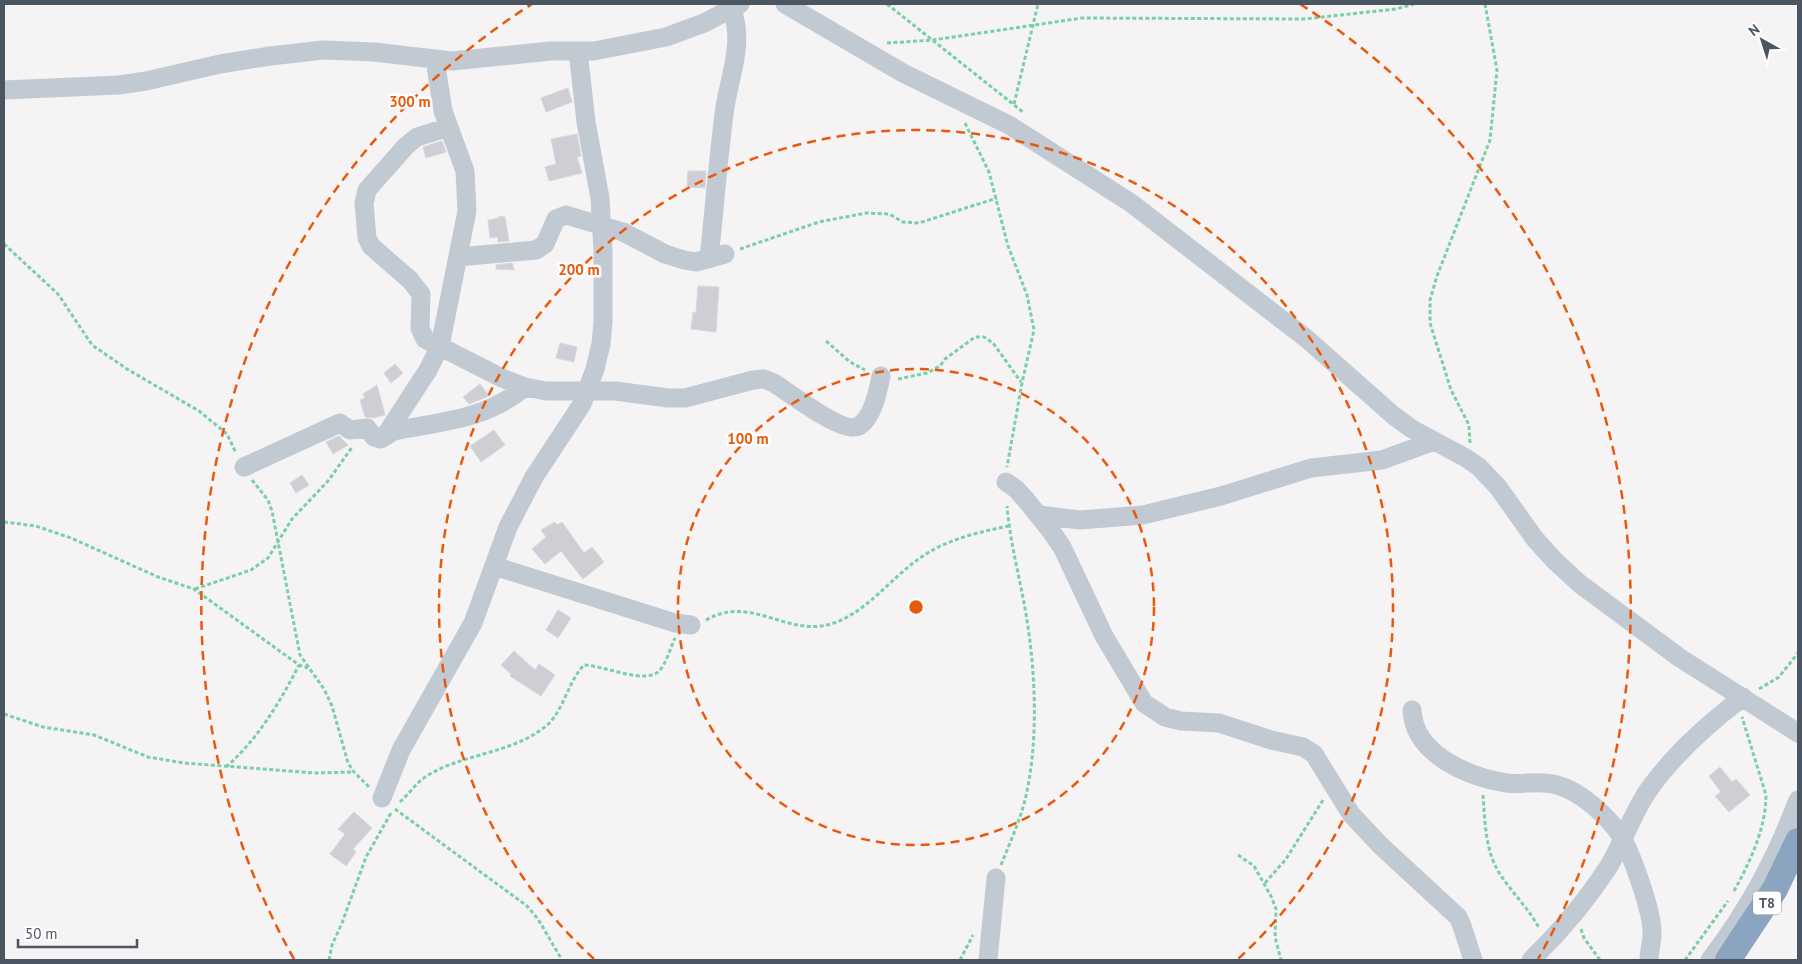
<svg xmlns="http://www.w3.org/2000/svg" width="1802" height="964" font-family="'PT Sans',sans-serif">
	<style>
		.building { fill: #cdcfd5; stroke: #d7d9de }
		.lines { fill: none; stroke-linecap: round; stroke-linejoin: round }
		.path { stroke: #7ad0a6; stroke-width: 3; stroke-dasharray: 4 2.5; stroke-linecap: butt }
		.minor { stroke: #c1cad2; stroke-width: 19 }
		.highway { stroke: #8ba5c1; stroke-width: 26 }
		.ring { fill: none; stroke: #e8590c; stroke-width: 2.5; stroke-dasharray: 9 6 }
		.labels { text-anchor: middle; stroke-width: 5; stroke-linejoin: round; paint-order: stroke }
		.shield { fill: #fff; stroke: #808990; stroke-width: 1 }
		.shield-label { font-size: 14px; font-weight: bold; fill: #4a5661 }
		.centre { fill: #e8590c; stroke: #fff; stroke-width: 2.5 }
		.ring-label { font-size: 15px; text-anchor: middle; font-weight: bold; fill: #e8590c; stroke: #fff; stroke-width: 5; stroke-linejoin: round; paint-order: stroke }
	</style>
	<rect width="100%" height="100%" fill="#f5f3f3"/>
	<path class="building" d="M568 88 572 102 546 112 541 98Z
		M577 134 581 156 577 157 582 173 549 181 545 167 556 164 551 139Z
		M442 141 446 152 426 158 423 147Z
		M688 171H706L705 188 687 187Z
		M499 216 505 217 509 241 498 242V237L490 238 488 220 499 218Z
		M512 263 514 270 496 269V265Z
		M698 286 719 287 716 332 691 329 693 312 696 313Z
		M560 343 577 347 574 362 556 358Z
		M395 364 403 373 391 383 384 373Z
		M480 384 489 396 469 404 463 397Z
		M377 385 385 415 372 418 365 417 360 400 365 398 363 394Z
		M494 430 505 445 481 462 470 446Z
		M339 436 348 445 333 454 326 442Z
		M302 475 309 485 296 493 290 483Z
		M555 522 557 525 562 522 584 553 592 547 604 562 583 579 561 551 545 564 532 549 546 537 541 530Z
		M558 610 571 618 558 638 546 630Z
		M514 651 535 670 539 664 555 675 541 696 510 676 511 674 501 665Z
		M1720 767 1732 782 1736 779 1750 795 1729 812 1715 796 1721 792 1709 776Z
		M354 812 372 828 353 849 356 852 346 866 330 854 345 834 338 829Z"/>
	<g class="lines">
		<path class="path" d="M887 4 1023 112
			M887 43 933 40 1082 18 1304 19 1396 9 1414 4
			M1014 104 1038 4
			M965 123 989 172 1008 246 1027 295 1034 330 1022 383 1007 467
			M4 244 58 294 92 345 127 369 199 411 227 434 236 453
			M740 249 819 222 866 213 889 214 903 222 919 223 997 198
			M826 341 850 362 865 370
			M898 379 927 373 940 366 945 359 975 337H984L993 343 1021 382
			M1470 443 1469 425 1451 390 1430 323V300L1437 276 1490 140 1497 70 1485 4
			M252 480 268 500 272 511 300 655 324 689 332 706 348 763 354 772 369 787
			M4 522 36 526 71 538 158 577 194 589 299 665 308 668
			M195 589 251 570 268 558 292 519 328 481 353 446
			M706 620C751 594 786 637 831 624 867 613 892 576 923 556 948 539 979 532 1009 526
			M1759 689 1779 677 1798 653
			M4 714 43 727 94 735 148 757 184 763 314 773 353 772
			M226 767C258 739 280 702 299 665
			M1483 795C1485 821 1485 848 1498 871 1510 891 1528 907 1539 928
			M400 802C410 793 417 781 430 774 467 753 513 753 546 726 563 713 568 681 584 665 603 665 647 686 660 670 667 661 670 649 675 638
			M395 809 527 906 538 919 562 960
			M1238 855 1254 866 1271 896 1276 909 1275 937 1281 960
			M1001 865C1009 845 1018 825 1024 804 1039 746 1036 673 1026 614 1020 578 1010 543 1007 506
			M1265 883 1286 859 1323 800
			M1734 891C1750 862 1766 828 1766 795L1742 717
			M1581 929 1584 938 1600 960
			M329 960 332 945 342 923 366 857 391 813
			M960 960 973 935
			M1685 960 1728 901"/>
		<path class="minor" d="M785 4 903 73 1009 125 1131 203 1307 339 1394 416 1412 429 1466 458 1479 467 1498 487 1535 539 1555 561 1580 584 1680 658 1798 733
			M4 90 119 85 146 81 220 64 270 56 323 50 374 52 452 61 551 51H594L666 37 704 23 740 4
			M449 127 417 137 406 146 367 190 364 203 367 238 371 246 410 280 421 294 420 328 425 339 502 378 525 387 546 391H615L668 398H685L753 380 764 379 774 383C788 392 844 435 859 426 873 417 878 391 881 376
			M458 257 536 250 545 244 556 219 566 215 623 232 665 254 684 260 696 262 725 254
			M709 259C714 211 718 162 724 114 728 79 745 45 732 10
			M385 436 428 370 440 346 467 211 465 171 443 111 435 60
			M244 467 340 423 350 430 367 428 374 437 381 439 394 431C443 421 485 420 525 387
			M1006 482 1016 489 1026 500 1051 531 1062 547 1104 636 1144 703 1165 717 1181 721 1219 723 1271 740 1303 747 1314 754 1351 814 1380 845 1458 917 1462 926 1473 960
			M1038 515 1080 520 1143 515 1221 496 1311 468 1382 460 1434 441
			M494 566 675 623 691 625
			M1412 710C1414 755 1469 777 1507 783 1523 785 1541 780 1557 785 1580 791 1608 816 1621 836 1632 855 1653 913 1652 934 1652 943 1649 951 1649 960
			M382 798 401 750 473 623 508 527 534 477 582 404 595 369 601 344 603 322V251L600 198 586 122 578 51
			M988 960 996 878
			M1531 960C1560 932 1587 900 1609 866 1624 841 1633 811 1650 788 1675 753 1709 723 1743 697
			M1710 960C1749 909 1775 860 1798 800"/>
		<path class="highway" d="M1728 960 1775 889 1798 841"/>
	</g>
	<g class="ring">
		<circle cx="916" cy="607" r="238"/>
		<path d="M594 959A477 477 0 1 1 1238 959"/>
		<path d="M294 959A715 715 0 0 1 532 4M1300 4A715 715 0 0 1 1538 959"/>
	</g>
	<g class="labels">
		<rect class="shield" x="1753" y="891.5" width="28" height="23" rx="4"/>
		<g class="shield-label">
			<text x="1767" y="908">T8</text>
		</g>
	</g>
	<circle cx="916" cy="607" r="8" class="centre"/>
	<g class="ring-label">
		<text x="410" y="107">300 m</text>
		<text x="579" y="275">200 m</text>
		<text x="748" y="444">100 m</text>
	</g>
	<rect width="1802" height="964" fill="none" stroke="#4a5661" stroke-width="10"/>
	<g transform="translate(1762 40) rotate(321)" stroke="#ffffff" stroke-width="4" paint-order="stroke">
	<path d="M0-4L9 19L0 12L-9 19Z" fill="#4a5661"/>
	<text y="-8" font-size="14" font-weight="bold" text-anchor="middle" fill="#4a5661">N</text>
	</g>
	<path d="M18 939v8h119v-8" fill="none" stroke="#4a5661" stroke-width="2.5"/>
	<text x="25" y="939" font-size="15" fill="#4a5661" stroke="#ffffff" stroke-width="4" paint-order="stroke">50 m</text>
</svg>
